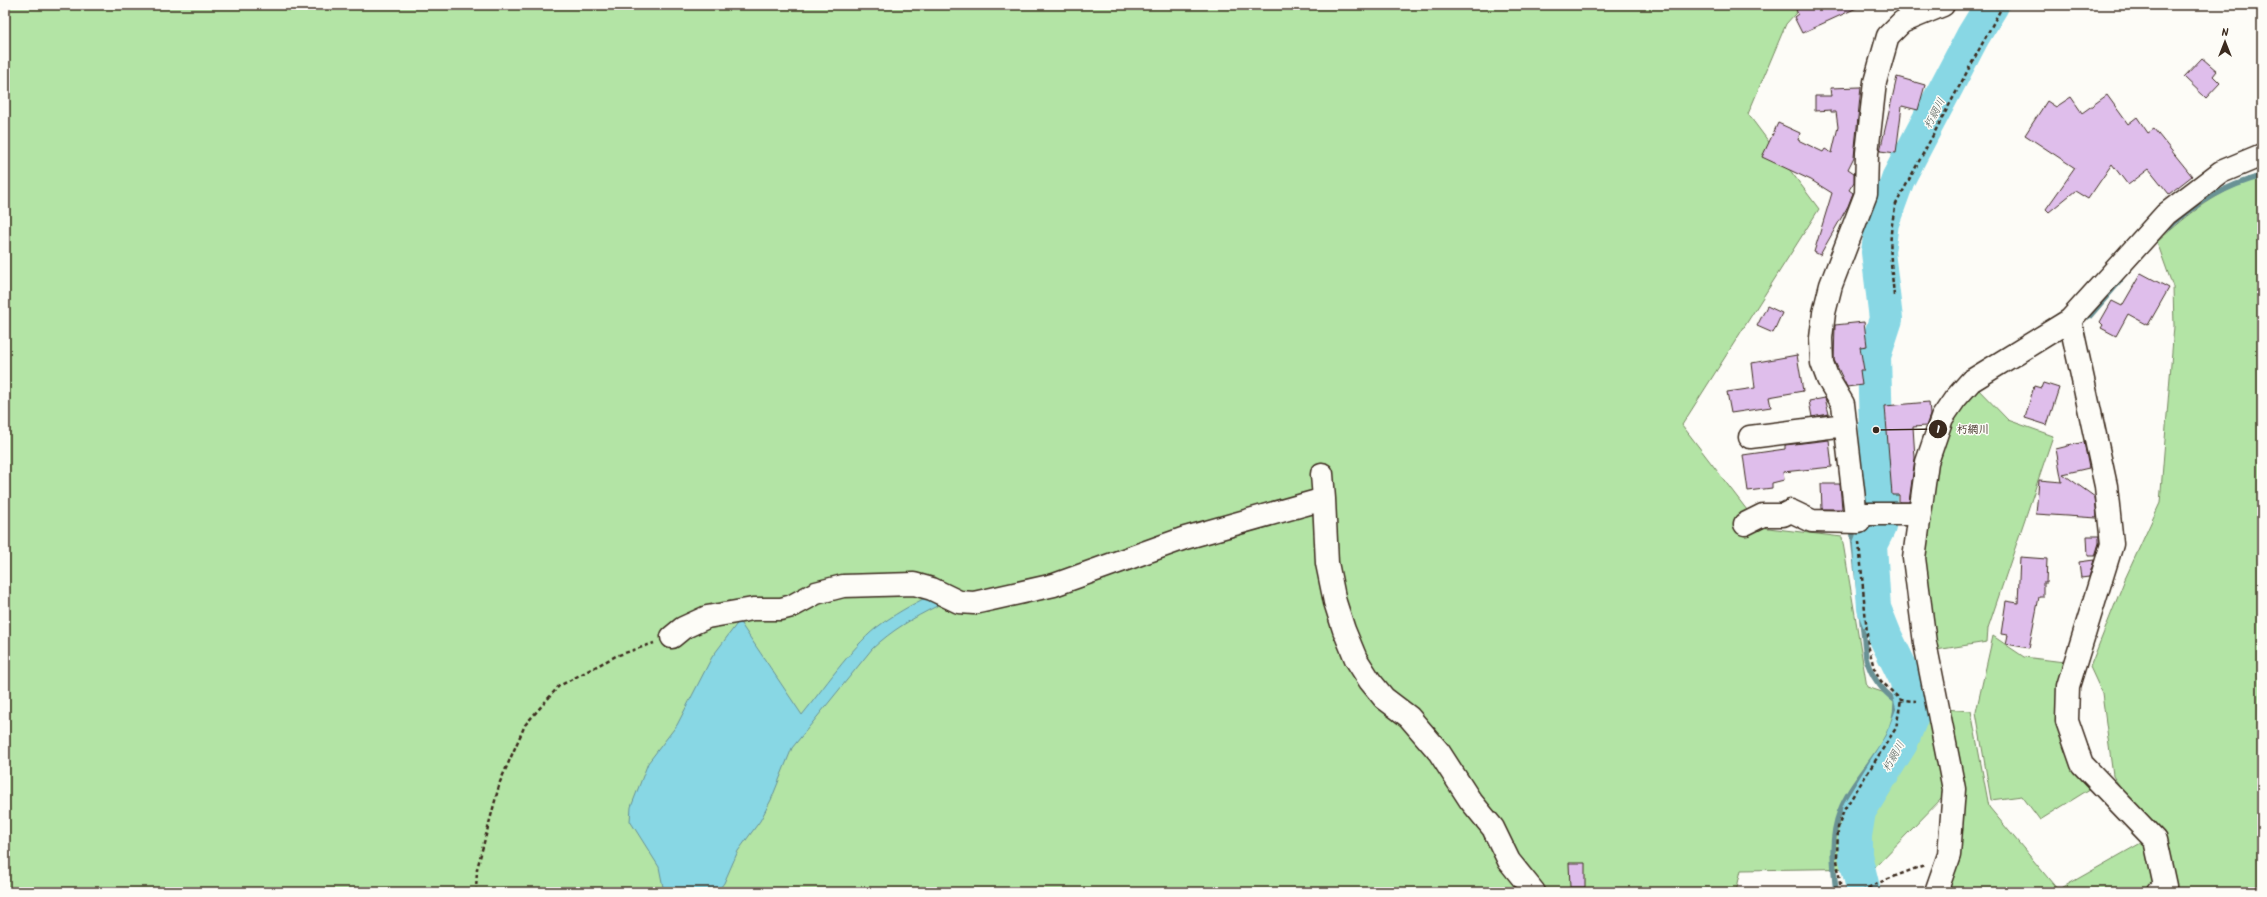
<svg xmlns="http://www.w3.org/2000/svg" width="2267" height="897" font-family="Kalam,'Klee One',sans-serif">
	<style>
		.green { fill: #b3e4a5; stroke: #778762 }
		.water { fill: #88d7e4; stroke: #699295 }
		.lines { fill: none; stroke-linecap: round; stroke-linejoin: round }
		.stream { stroke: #699295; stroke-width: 5.5 }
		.river { stroke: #88d7e4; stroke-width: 34 }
		.building { fill: #dfbeeb; stroke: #3b2a1e }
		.minor-casing { stroke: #3b2a1e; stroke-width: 25 }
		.path { stroke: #3b2a1e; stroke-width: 2.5; stroke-dasharray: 4 3; stroke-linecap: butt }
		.minor { stroke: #fdfcf7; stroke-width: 22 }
		.labels { text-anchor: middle; stroke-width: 3; stroke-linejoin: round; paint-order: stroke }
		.water-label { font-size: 11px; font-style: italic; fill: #525e59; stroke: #fdfcf7 }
		.leader { fill: none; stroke: #3b2a1e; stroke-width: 1.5 }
		.callout-dot { fill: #3b2a1e; stroke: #fdfcf7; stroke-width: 1.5 }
		.mark-label { font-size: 12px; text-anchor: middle; font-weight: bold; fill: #fff }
		.callout-label { font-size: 11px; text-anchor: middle; font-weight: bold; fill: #3b2a1e; stroke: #fdfcf7; stroke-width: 3; stroke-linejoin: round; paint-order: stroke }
	</style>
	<rect width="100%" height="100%" fill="#fdfcf7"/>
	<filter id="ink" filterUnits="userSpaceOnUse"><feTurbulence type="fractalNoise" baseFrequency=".025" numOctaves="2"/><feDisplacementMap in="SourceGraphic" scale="8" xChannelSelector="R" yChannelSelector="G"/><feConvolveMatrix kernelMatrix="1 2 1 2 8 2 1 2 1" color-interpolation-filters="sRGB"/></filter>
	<g filter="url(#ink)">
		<path class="green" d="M5 5H1803L1786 24 1748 114 1819 209 1682 425 1760 527 1842 537 1867 687 1931 708 1971 711 1989 807 2058 890 2155 835 2137 813 2113 776 2102 693 2090 667 2125 579 2160 503 2174 326 2173 287 2157 242C2191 212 2218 190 2262 177V892H1940L1947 793 1874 868 1741 870 1736 892H5Z
			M1975 386 2008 420 2053 436 1988 628 1987 642 1936 650 1921 550 1946 421Z
			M1993 636 2024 657 2072 663 2064 696 2093 787 2040 820 2022 796 1991 800 1976 712Z"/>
		<path class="water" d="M929 596 937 606C913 618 892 630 872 649L792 748 771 800 760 821 738 851 724 883 717 892H664L659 867 630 821 631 807 648 763 677 725 712 657 739 621 802 715C823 689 851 648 876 628 893 615 911 605 929 596Z"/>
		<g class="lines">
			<path class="stream" d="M2166 230C2193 205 2226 185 2262 176
				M2089 317 2120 281
				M1836 892C1833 864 1830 837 1840 811 1854 773 1898 743 1896 701 1880 689 1871 676 1866 658L1852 526"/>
			<path class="river" d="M1864 892 1855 855V836L1859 811 1901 743 1914 710 1906 679 1886 638 1874 608 1870 545 1879 527 1881 496 1876 430 1874 356 1886 319 1878 252 1882 223 1898 179 1973 36 1992 5"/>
		</g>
		<path class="building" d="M1806 5H1863L1802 33 1794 17 1798 14 1796 10Z
			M2202 58 2217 71 2213 76 2220 83 2206 98 2184 77Z
			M1897 77 1925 85 1918 110 1902 106 1896 153 1880 151Z
			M1861 87 1854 157 1848 169 1854 173V182L1849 190 1853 193 1848 206 1820 255 1814 252 1832 193 1811 180 1762 157 1778 123 1800 133 1798 140 1823 152 1825 149 1832 153 1838 127 1836 112H1831V110L1815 111V96H1831L1830 88Z
			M2107 95 2128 124 2137 117 2148 133 2154 129 2192 176 2169 194 2149 169 2128 185 2112 164 2088 199 2075 191 2049 212 2046 209 2075 168 2025 135 2047 101 2056 107 2071 97 2082 113Z
			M2141 273 2169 288 2148 325 2128 314 2116 336 2101 328 2103 325 2100 322 2112 301 2122 306Z
			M1767 306 1782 313 1773 333 1757 326Z
			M1864 322 1867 346 1860 347 1864 370H1860L1862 385 1847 387 1834 360 1835 325Z
			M1797 355 1803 391 1769 397 1771 407 1731 413 1727 392 1755 388 1752 363Z
			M2043 383 2059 388 2047 425 2025 418 2034 386 2041 388Z
			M1825 398 1829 414 1812 417 1809 401Z
			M1929 402 1930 415 1926 426 1913 427 1915 458 1909 502H1899V495H1892L1885 406Z
			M1829 440 1832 467 1783 472 1784 480 1772 483V488L1748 491 1743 455 1785 449V445Z
			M2084 442 2089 468 2063 474 2095 497 2097 518 2036 514 2039 480 2062 482 2056 449Z
			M1821 484H1840L1842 509H1822Z
			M2087 536H2099V543L2095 556H2088Z
			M2020 557 2047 559 2046 583H2043V597H2039L2029 648 2006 644 2008 635 2001 634 2006 601 2018 603Z
			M2094 560 2089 577 2081 578 2079 562Z
			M1569 863H1585V887H1570Z"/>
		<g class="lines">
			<g class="minor-casing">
				<path id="minor" d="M2070 320 2106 486 2112 544 2068 686 2067 721 2082 764 2155 840 2165 886 2159 892
					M1750 437 1845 425
					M1322 474 1324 499
					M1919 514H1859L1855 508 1843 404 1828 379 1822 363 1821 338 1824 313 1831 285 1866 194 1867 153 1875 82 1888 36 1902 22 1943 5
					M1745 524 1763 515H1783L1791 511 1812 521 1859 522
					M672 637 683 628 707 617 753 609H781L792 606 816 593 843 586 914 584 932 589 959 602 974 603 1054 585 1185 538 1324 499 1327 563 1335 602 1344 630 1356 659 1370 681 1384 698 1409 717 1439 752 1470 800 1493 828 1509 861 1534 892
					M1936 892 1949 855 1954 789 1925 643 1914 558 1927 462 1942 418 1955 399 1971 381 2070 320 2166 214 2221 172 2262 155"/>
			</g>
			<path class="path" d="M2253 5 2262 12
				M1894 296C1891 260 1887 240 1896 204L2003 5
				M1859 542 1868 645 1874 668 1881 681 1901 700 1916 701
				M476 892 477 869 500 782 525 725 559 686 616 656 654 643
				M1841 892 1837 859 1838 828 1844 810 1896 728 1901 700
				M1862 892 1873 885 1924 865"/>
			<use href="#minor" class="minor"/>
		</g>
	</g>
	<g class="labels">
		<g class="water-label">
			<text transform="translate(1934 113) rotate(-62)" y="4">朽網川</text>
			<text transform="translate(1893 756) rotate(-60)" y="4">朽網川</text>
		</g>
	</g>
	<path class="leader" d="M1876 430L1938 429"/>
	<g class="callout-dot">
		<circle cx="1876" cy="430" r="4"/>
		<circle cx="1938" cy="429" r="10"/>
	</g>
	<g class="mark-label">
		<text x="1938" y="433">1</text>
	</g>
	<g class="callout-label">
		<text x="1973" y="433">朽網川</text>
	</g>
	<rect width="2267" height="897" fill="none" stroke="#fdfcf7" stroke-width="20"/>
	<rect x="10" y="10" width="2247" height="877" fill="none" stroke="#3b2a1e" stroke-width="1.5" filter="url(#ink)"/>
	<g transform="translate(2225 42)" stroke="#fdfcf7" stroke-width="3" paint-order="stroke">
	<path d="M0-3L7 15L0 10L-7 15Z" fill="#3b2a1e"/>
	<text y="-6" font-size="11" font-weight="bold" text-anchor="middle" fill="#3b2a1e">N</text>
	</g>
</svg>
